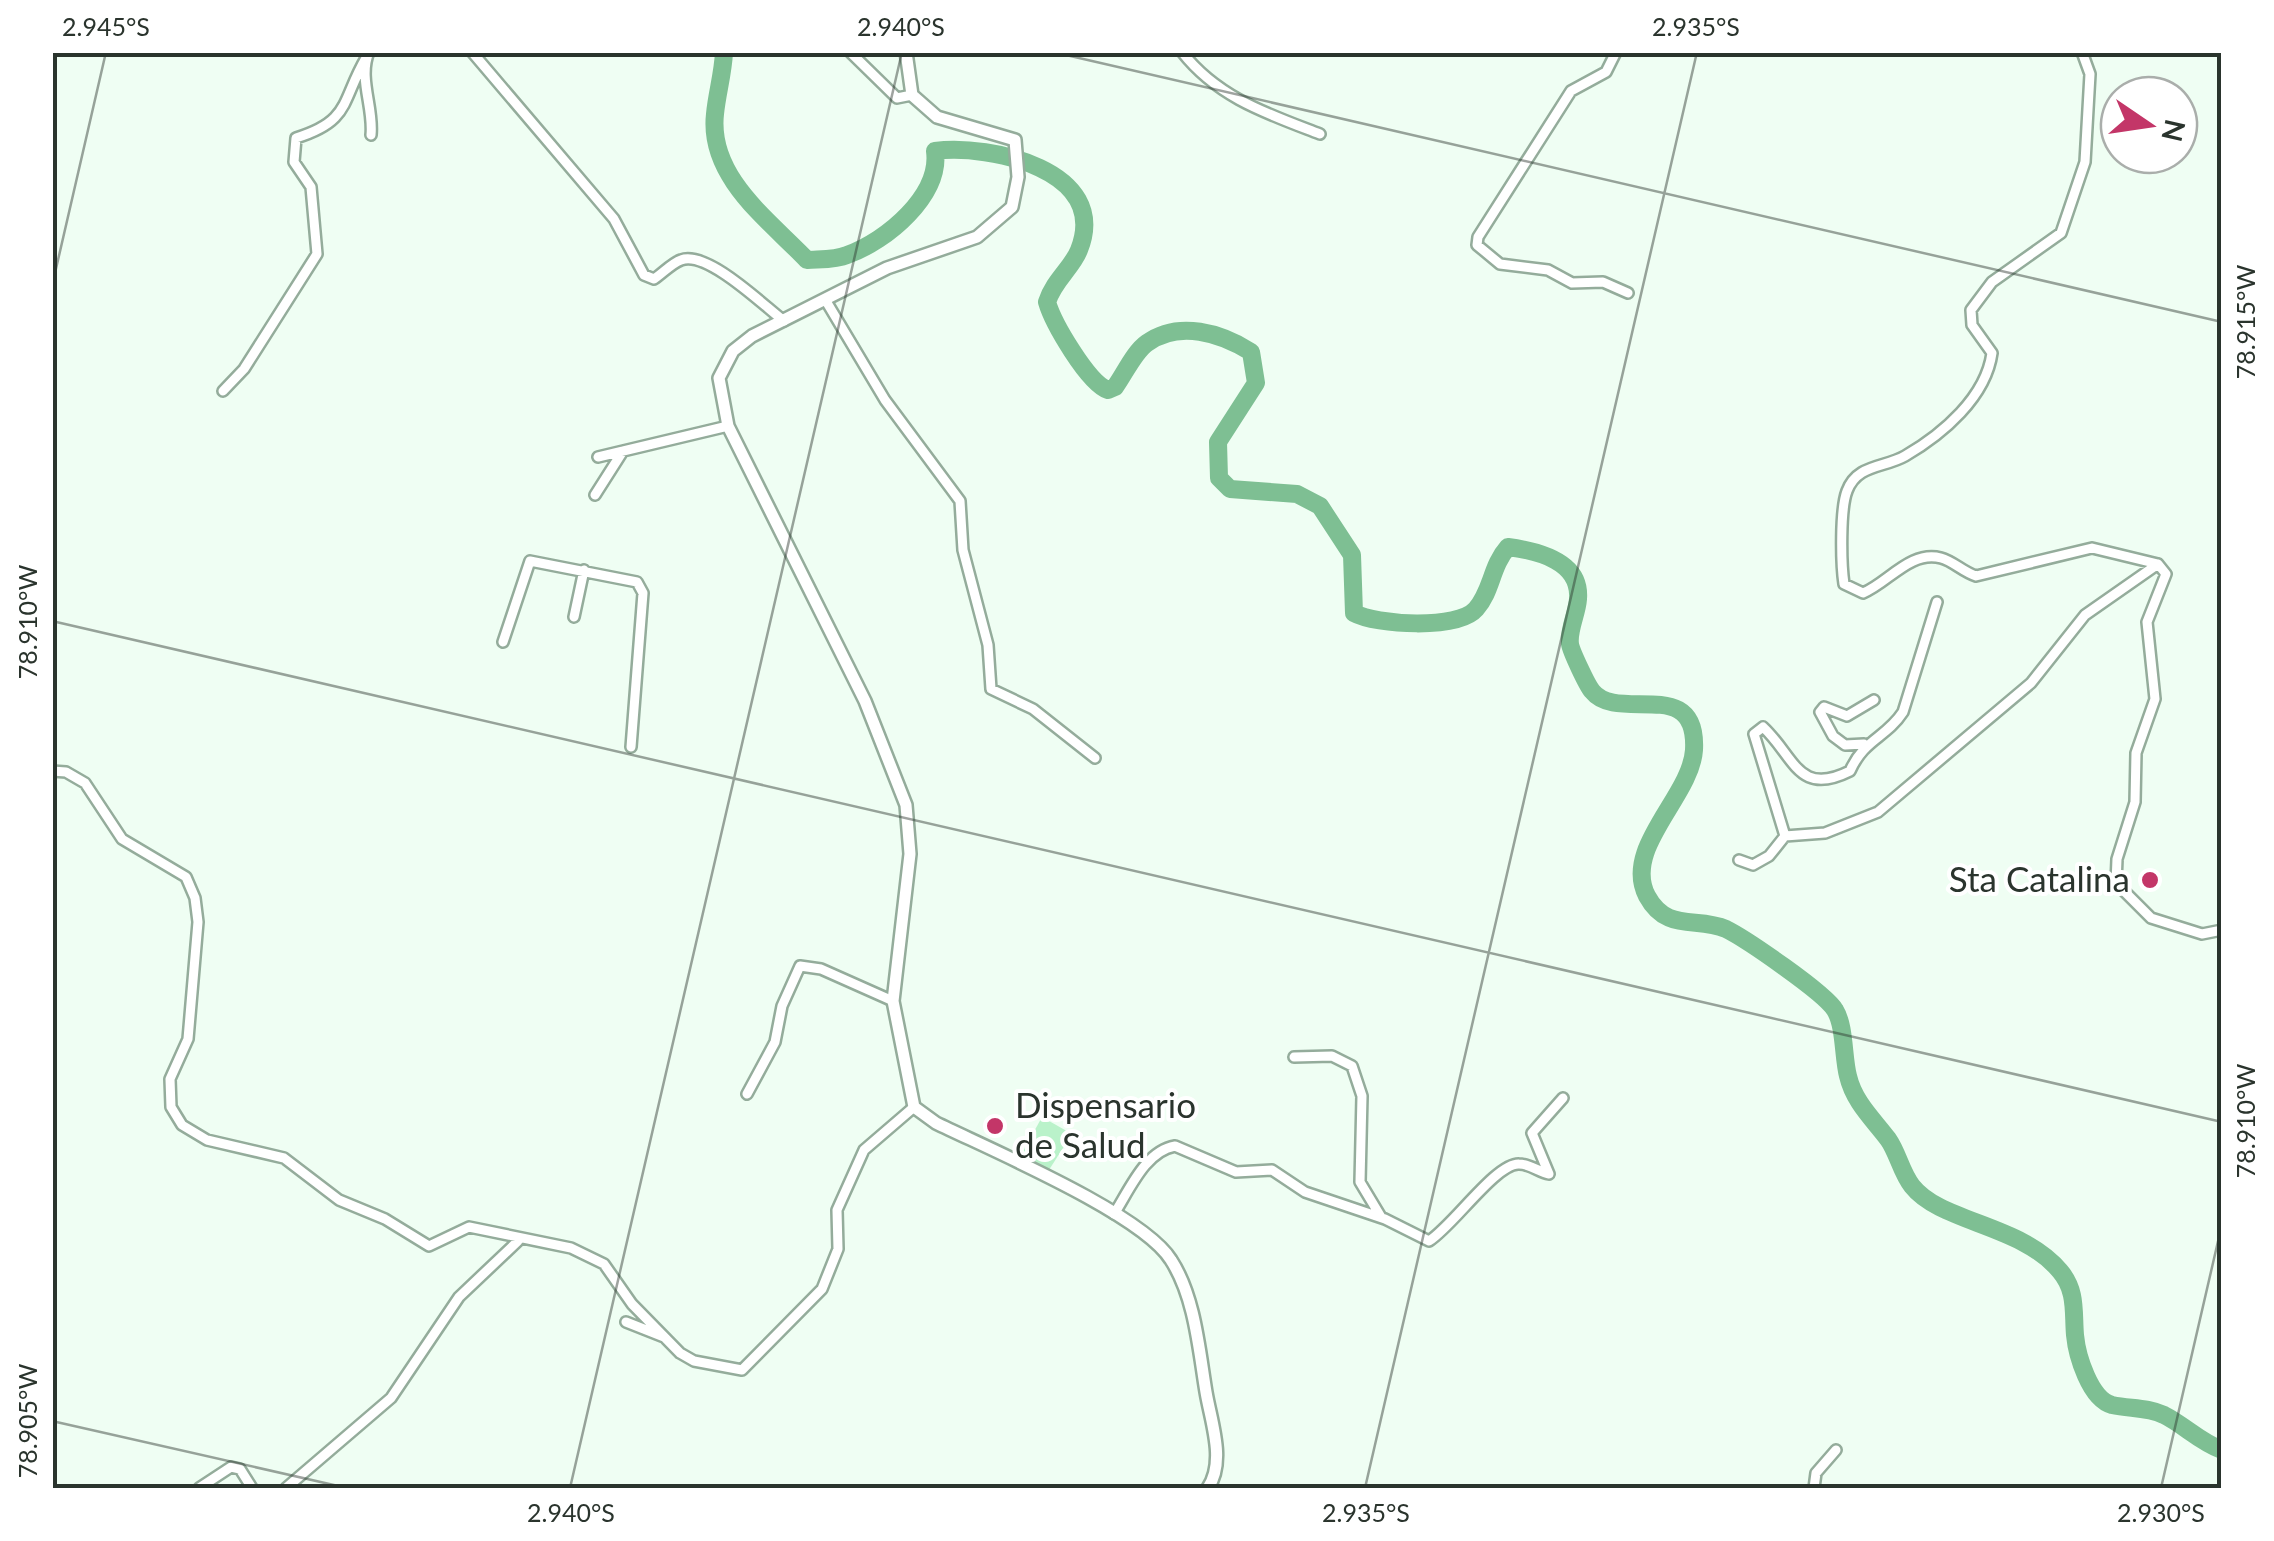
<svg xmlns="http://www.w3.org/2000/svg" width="2274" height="1541" font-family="Lato,sans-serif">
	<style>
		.green { fill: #baf2ca }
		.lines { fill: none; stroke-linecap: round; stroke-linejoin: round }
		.river { stroke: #7ebf93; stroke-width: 18 }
		.minor-casing { stroke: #94ac9b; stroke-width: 14 }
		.tertiary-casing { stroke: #94ac9b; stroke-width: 16 }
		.minor { stroke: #fff; stroke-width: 9 }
		.tertiary { stroke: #fff; stroke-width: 11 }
		.ticks { fill: none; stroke: #2a342d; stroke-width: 2.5; stroke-opacity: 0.45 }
		.poi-dot { fill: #c33668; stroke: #fff; stroke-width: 4 }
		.labels { text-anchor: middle; stroke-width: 8; stroke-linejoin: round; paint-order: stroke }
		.poi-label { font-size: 35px; fill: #2a342d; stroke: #fff; text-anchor: end }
		.neatline { fill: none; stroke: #2a342d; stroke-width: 4 }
		.ticks-label { font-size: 25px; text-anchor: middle; fill: #2a342d }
	</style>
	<rect width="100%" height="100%" fill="#effef3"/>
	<path class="green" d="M1042 1117 1072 1134 1047 1173 1020 1157Z"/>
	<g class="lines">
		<path class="river" d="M724 52C723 74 717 93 715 114 708 177 769 220 807 260 819 259 836 260 847 255 887 241 941 195 935 151 990 144 1111 170 1079 250 1072 268 1054 280 1047 302 1053 323 1088 383 1108 390L1115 387C1124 375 1134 352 1147 343 1179 320 1221 333 1251 352L1256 383 1218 442 1219 478 1230 489 1297 494 1320 506 1352 555 1354 613C1376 625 1458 630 1476 609 1492 591 1491 566 1508 547 1538 551 1581 561 1578 599 1577 614 1568 630 1570 644 1571 651 1587 685 1592 691 1618 724 1698 674 1694 750 1691 797 1622 848 1647 896 1667 933 1697 916 1726 929 1746 939 1825 993 1835 1010 1845 1026 1843 1057 1848 1076 1854 1102 1873 1119 1888 1139 1898 1153 1901 1172 1912 1186 1941 1223 2021 1224 2060 1271 2077 1291 2073 1312 2075 1335 2077 1356 2090 1399 2112 1405 2130 1409 2147 1407 2164 1415 2184 1425 2200 1442 2222 1450"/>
		<g class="minor-casing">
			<path id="minor" d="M369 52C358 78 374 108 371 135
				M472 52 614 219 644 275 654 279C663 273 672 263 681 260 707 250 763 305 784 321
				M850 52 897 98 912 95
				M1182 52C1218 98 1268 114 1320 134
				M1616 52 1606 72 1571 91 1478 237 1477 245 1500 264 1548 270 1572 283 1603 282 1628 293
				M2082 52 2090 74 2085 162 2061 233 1992 282 1971 310 1972 325 1992 353C1986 397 1943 434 1905 456 1884 468 1857 464 1847 491 1840 509 1841 564 1844 584L1863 593C1888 583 1910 550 1941 558 1953 561 1963 572 1976 576L2092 548 2158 564 2166 574 2147 622 2155 699 2136 753 2135 802 2117 859 2116 883 2151 918 2202 934 2222 930
				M826 301 885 400 960 501 963 550 988 645 991 689 1033 709 1095 758
				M223 391 244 369 317 254 311 187 294 162 296 138C351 121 341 101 366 58
				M598 457 728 426
				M595 495 623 451
				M574 617 584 570
				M503 642 530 561 637 582 643 593 631 747
				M1864 744 1845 745 1833 736 1820 712 1824 707 1847 716 1874 700
				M52 771 66 772 85 783 122 839 186 877 195 898 198 922 188 1039 170 1079 171 1107 182 1125 207 1140 284 1158 339 1200 385 1219 429 1246 469 1227 571 1248 604 1264 632 1304 680 1353 694 1361 742 1370 822 1289 838 1249 837 1210 864 1150 914 1107
				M1785 836 1825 833 1878 812 2031 683 2085 615 2158 564
				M1739 860 1753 865 1769 856 1785 836 1754 734 1763 727C1795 757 1798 797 1850 771 1864 739 1886 738 1903 712L1937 602
				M1294 1057 1332 1056 1352 1066 1362 1096 1360 1182 1381 1217
				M747 1094 775 1042 782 1006 800 966 821 969 893 1001
				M1114 1214C1129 1191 1145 1151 1175 1146L1236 1172 1272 1170 1305 1192 1385 1219 1429 1241C1453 1226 1496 1163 1519 1164 1530 1164 1539 1172 1549 1174L1532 1133 1563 1098
				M626 1322 664 1337
				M199 1488 231 1467 240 1469 252 1488
				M286 1488 391 1398 459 1297 518 1241
				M1814 1488 1816 1473 1836 1450"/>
		</g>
		<g class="tertiary-casing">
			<path id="tertiary" d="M906 52 912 95 937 117 1015 140 1018 177 1012 207 977 237 887 268 752 336 733 351 719 378 728 426 865 701 906 805 910 854 893 1001 914 1107 936 1123C989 1149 1143 1214 1171 1260 1195 1297 1199 1350 1206 1392 1211 1422 1226 1461 1208 1488"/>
		</g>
		<use href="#minor" class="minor"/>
		<use href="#tertiary" class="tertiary"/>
	</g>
	<path class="ticks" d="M1053 52 2222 322M52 286 106 52M52 621 2222 1122M52 1421 347 1488M570 1488 902 52M1365 1488 1697 52M2161 1488 2222 1224"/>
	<g class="poi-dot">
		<circle cx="2150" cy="880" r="10"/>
		<circle cx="995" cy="1126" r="10"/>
	</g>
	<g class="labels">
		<g class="poi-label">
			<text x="2130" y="892">Sta Catalina</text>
			<text x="1015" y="1118" text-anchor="start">Dispensario<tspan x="1015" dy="40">de Salud</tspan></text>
		</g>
	</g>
	<rect width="2274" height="1541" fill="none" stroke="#ffffff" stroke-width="110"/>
	<g transform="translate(2149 125) rotate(103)"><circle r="48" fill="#ffffff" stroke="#aaaeab" stroke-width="2.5"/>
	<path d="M0-8L18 38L0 25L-18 38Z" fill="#c33668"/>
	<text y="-15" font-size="28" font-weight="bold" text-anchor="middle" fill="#2a342d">N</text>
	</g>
	<rect x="55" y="55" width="2164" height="1431" class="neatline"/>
	<g class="ticks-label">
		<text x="106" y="36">2.945°S</text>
		<text x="901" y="36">2.940°S</text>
		<text x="1696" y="36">2.935°S</text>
		<text transform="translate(2246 322) rotate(-90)" y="9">78.915°W</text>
		<text transform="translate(28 622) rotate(-90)" y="9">78.910°W</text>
		<text transform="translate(2246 1121) rotate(-90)" y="9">78.910°W</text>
		<text transform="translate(28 1421) rotate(-90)" y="9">78.905°W</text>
		<text x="571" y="1522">2.940°S</text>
		<text x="1366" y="1522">2.935°S</text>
		<text x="2161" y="1522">2.930°S</text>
	</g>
</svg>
